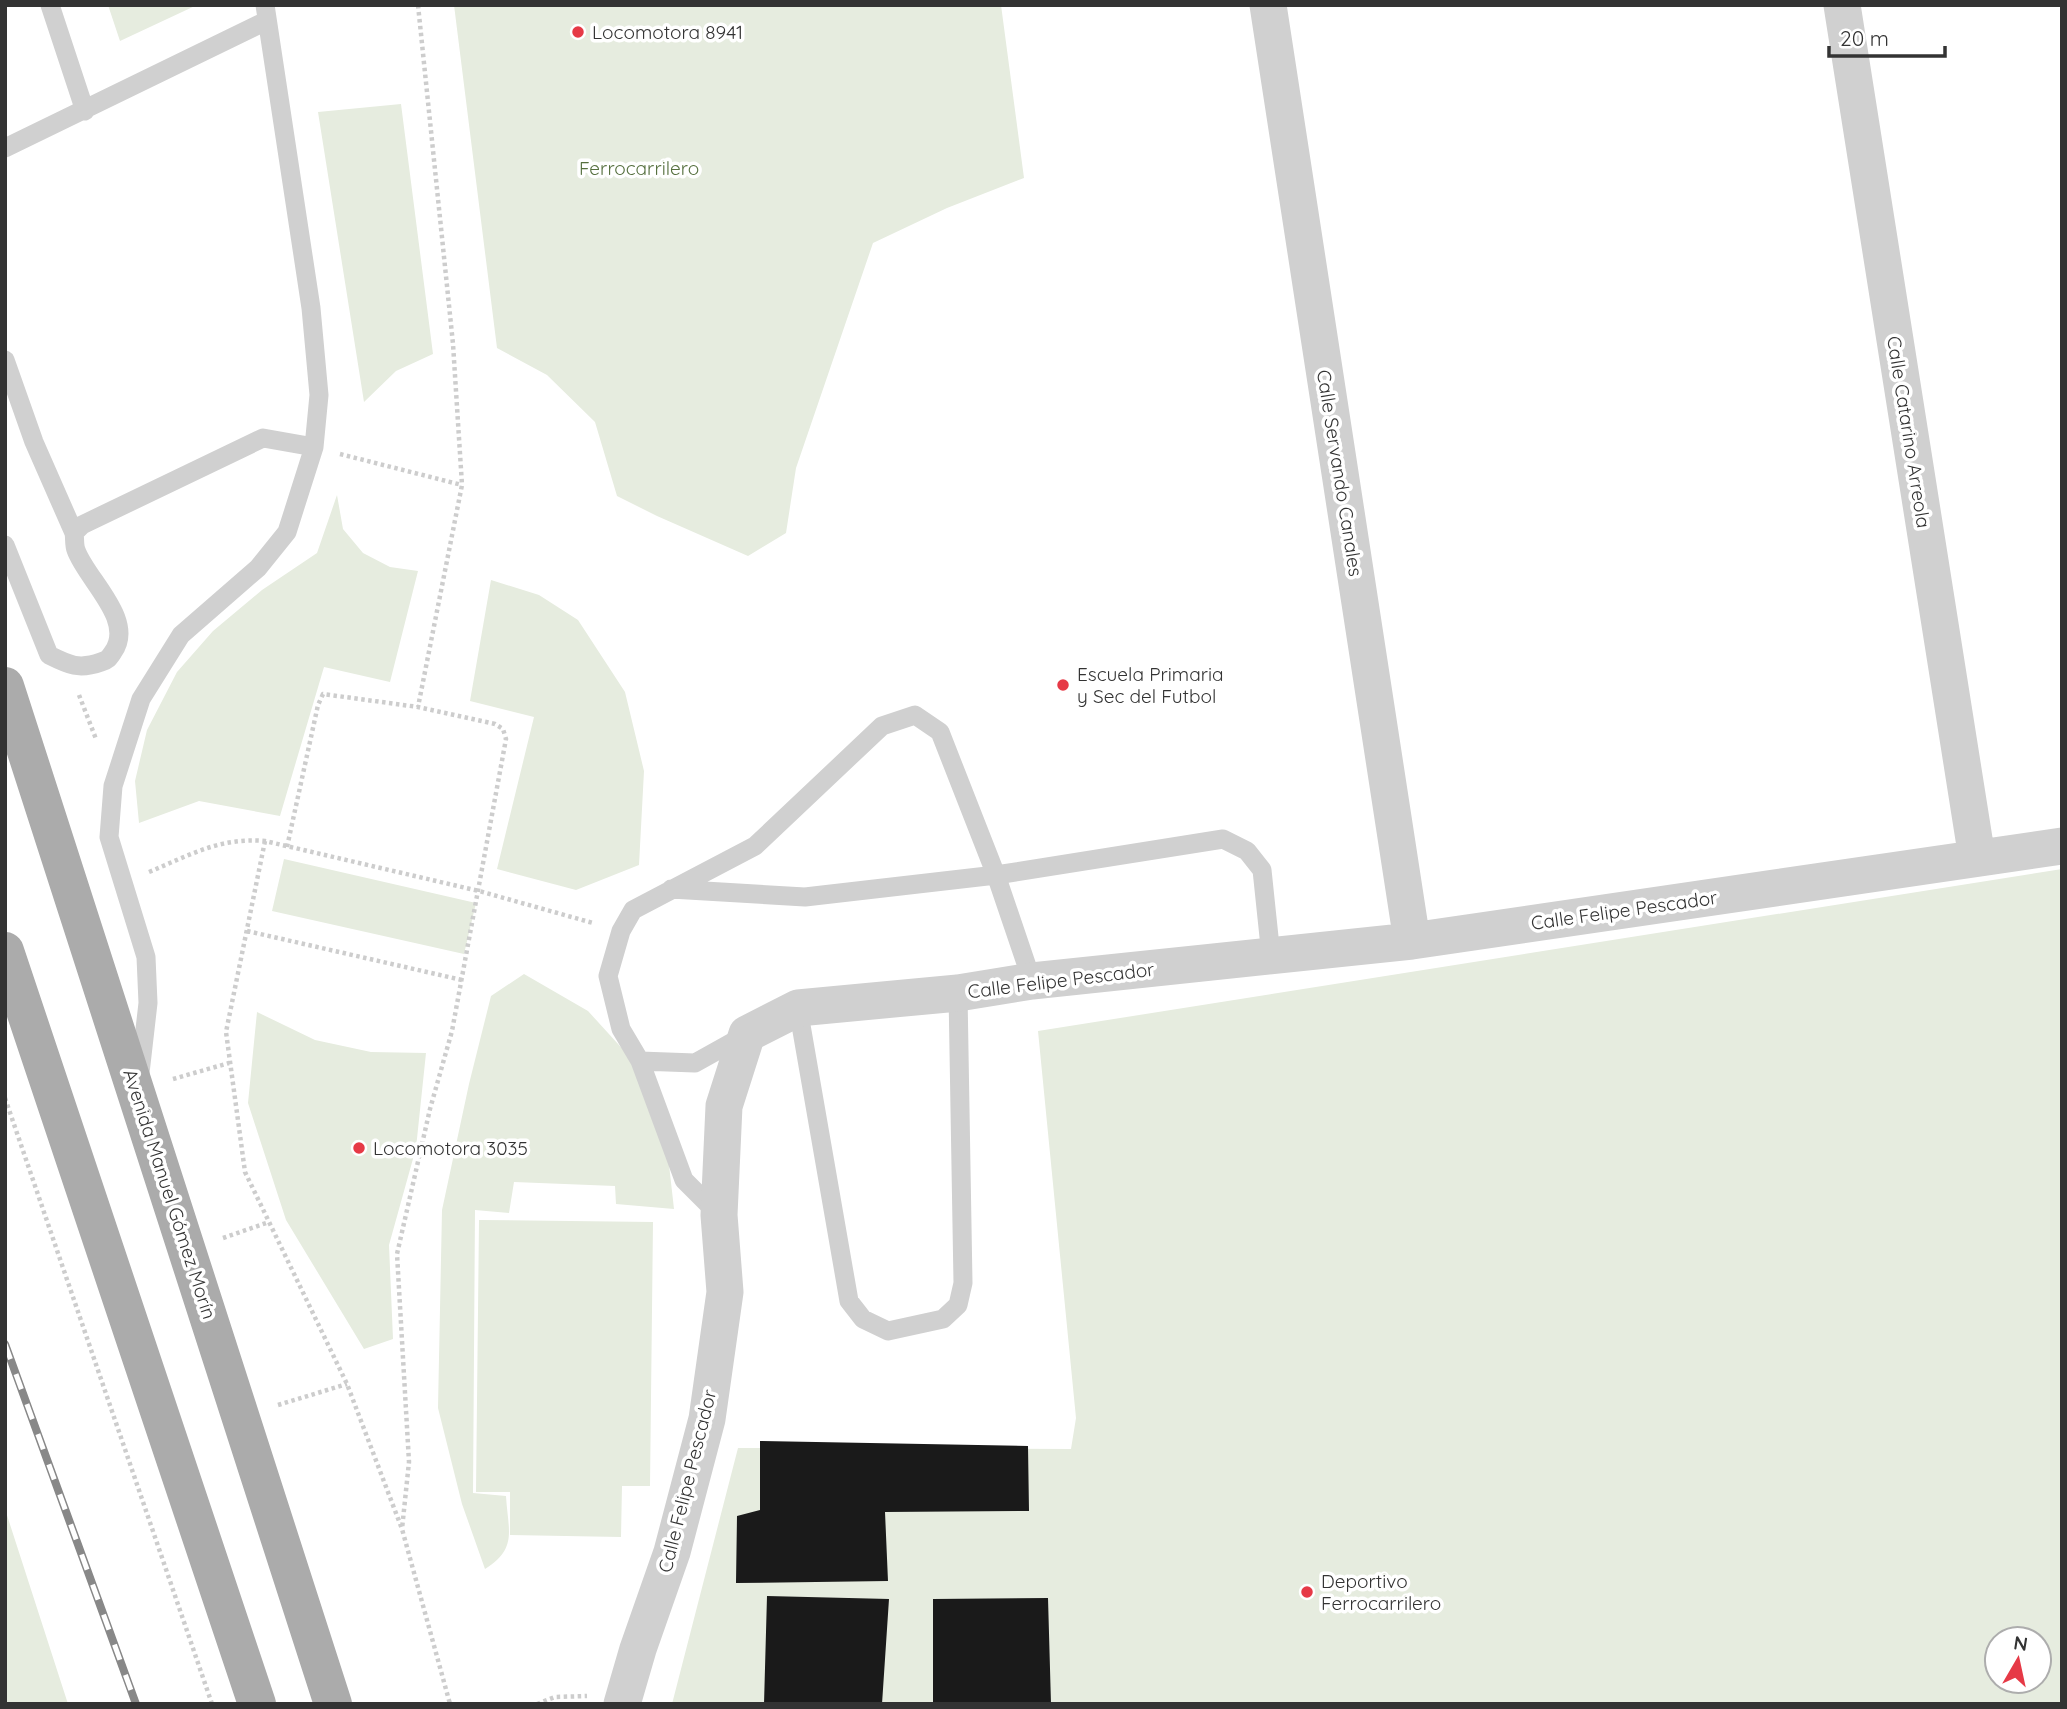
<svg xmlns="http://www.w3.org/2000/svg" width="2067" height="1709" font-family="Quicksand,sans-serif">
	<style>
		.green { fill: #e6ecdf; fill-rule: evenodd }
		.building { fill: #1a1a1a }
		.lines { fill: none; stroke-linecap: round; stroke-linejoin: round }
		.path { stroke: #cdcdcd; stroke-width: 4.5; stroke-dasharray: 3.5 3.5; stroke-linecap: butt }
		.lane { stroke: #d0d0d0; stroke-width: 19 }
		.street { stroke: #d0d0d0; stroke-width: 37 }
		.primary { stroke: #ababab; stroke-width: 38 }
		.rail-casing { stroke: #888; stroke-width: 8 }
		.rail { stroke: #fff; stroke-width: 5; stroke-dasharray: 16; stroke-linecap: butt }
		.poi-dot { fill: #e63946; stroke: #fff; stroke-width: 2.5 }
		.labels { text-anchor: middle; stroke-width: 7; stroke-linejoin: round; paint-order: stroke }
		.poi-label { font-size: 19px; fill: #333; stroke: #fff; text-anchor: start }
		.park-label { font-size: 19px; fill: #56703f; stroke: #fff }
		.street-label { font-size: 19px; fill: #333; stroke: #fff }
	</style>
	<rect width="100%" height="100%" fill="#fff"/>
	<path class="green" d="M108 5H197L120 41Z
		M454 5H1001L1024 178 947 208 873 243 796 468 786 533 748 556 657 516 617 496 595 422 547 375 497 348Z
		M401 104 433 354 396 371 364 402 318 112Z
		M337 495 343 529 363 553 390 567 418 571 390 682 324 667 280 816 199 801 139 823 135 781 147 730 177 672 213 631 262 590 317 553Z
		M491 580 539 595 578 620 625 692 644 771 639 865 576 890 497 869 534 717 470 701Z
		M284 859 476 903 464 954 272 911Z
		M2062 869V1704H672L738 1448 1071 1449 1076 1418 1038 1031ZM1997 1639H2039V1681H1997Z
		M524 974 588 1011 649 1078 667 1147 674 1209 616 1204 615 1186 514 1182 509 1213 475 1210 473 1493 506 1496C508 1531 518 1548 485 1569L462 1504 438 1408 442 1210 469 1084 491 996Z
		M257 1012 315 1040 371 1052 426 1053 416 1148 389 1245 393 1339 364 1349 286 1220 248 1103Z
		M479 1220 653 1222 650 1486H622L621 1537 510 1535V1492H476Z
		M5 1509 68 1704H5Z"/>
	<path class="building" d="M760 1441 1028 1446 1029 1511 885 1512 888 1581 736 1583 737 1516 760 1510Z
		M767 1596 889 1599 882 1704H764Z
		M1048 1598 1051 1704H933V1599Z"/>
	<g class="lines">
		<path class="path" d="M418 5 453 344 462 485 418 707
			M340 454 462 485
			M79 695 96 739
			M265 841 226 1032 245 1172 347 1384 402 1529 450 1704
			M287 847 318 705 323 694 418 707 495 724 503 729 506 739 452 1031 430 1109 397 1254 409 1462 402 1529
			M149 872C190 855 220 837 265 841L479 891 593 923
			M247 931 462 980
			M173 1079 229 1063
			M5 1098 212 1704
			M223 1238 269 1222
			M278 1405 347 1384
			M537 1704 555 1697 587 1696"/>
		<path class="lane" d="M50 5 85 111
			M5 148 266 21
			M5 360 34 442 74 533C75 538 74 545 76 550 86 579 136 620 113 652 109 658 108 660 101 662 79 670 69 665 49 655L5 545
			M74 533 82 525 263 438 314 447
			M671 889 805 897 996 875 1223 839 1247 851 1262 870 1271 956
			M798 1008 849 1301 863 1319 888 1331 943 1319 958 1305 963 1283 958 993
			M640 1061 695 1063 747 1034
			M140 1073 148 1003 146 957 109 837 113 786 141 699 181 635 258 568 287 532 314 447 319 395 311 308 265 5
			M718 1214 684 1180 640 1061 621 1029 608 976 621 931 633 910 755 846 882 726 915 715 940 732 996 875 1032 981"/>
		<path class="street" d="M1268 5 1412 941
			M1842 5 1977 858
			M622 1704 638 1649 672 1552 707 1419 725 1292 719 1215 724 1106 747 1034 798 1008 958 993 1032 981 1412 941 2062 846"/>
		<path class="primary" d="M5 686 333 1704
			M5 951 257 1704"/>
		<g class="rail-casing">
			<path id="rail" d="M5 1344 136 1704"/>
		</g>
		<use href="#rail" class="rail"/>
	</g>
	<g class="poi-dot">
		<circle cx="578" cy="32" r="7"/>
		<circle cx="1063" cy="685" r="7"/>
		<circle cx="359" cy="1148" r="7"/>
		<circle cx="1307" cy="1592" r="7"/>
	</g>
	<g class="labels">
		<g class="poi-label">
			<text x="592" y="39">Locomotora 8941</text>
			<text x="1077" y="681">Escuela Primaria<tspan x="1077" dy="22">y Sec del Futbol</tspan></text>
			<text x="373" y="1155">Locomotora 3035</text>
			<text x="1321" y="1588">Deportivo<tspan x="1321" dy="22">Ferrocarrilero</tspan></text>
		</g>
		<g class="park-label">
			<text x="639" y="175">Ferrocarrilero</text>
		</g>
		<g class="street-label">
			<text transform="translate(1909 432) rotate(81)" y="7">Calle Catarino Arreola</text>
			<text transform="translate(1340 473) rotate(81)" y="7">Calle Servando Canales</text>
			<text transform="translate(1624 910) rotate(-8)" y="7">Calle Felipe Pescador</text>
			<text transform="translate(1061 980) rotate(-7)" y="7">Calle Felipe Pescador</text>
			<text transform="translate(170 1194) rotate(72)" y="7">Avenida Manuel Gómez Morín</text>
			<text transform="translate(687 1481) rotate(-76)" y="7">Calle Felipe Pescador</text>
		</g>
	</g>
	<rect width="2067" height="1709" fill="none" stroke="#333333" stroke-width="14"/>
	<g transform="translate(2018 1660) rotate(9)"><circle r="33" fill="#ffffff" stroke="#adadad" stroke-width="2"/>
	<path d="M0-5L12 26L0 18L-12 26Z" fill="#e63946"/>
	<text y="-10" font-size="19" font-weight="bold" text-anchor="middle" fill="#333333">N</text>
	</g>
	<path d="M1829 46v10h116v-10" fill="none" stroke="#333333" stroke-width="3.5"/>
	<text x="1840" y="46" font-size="21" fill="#333333" stroke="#ffffff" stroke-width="5" paint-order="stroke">20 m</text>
</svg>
